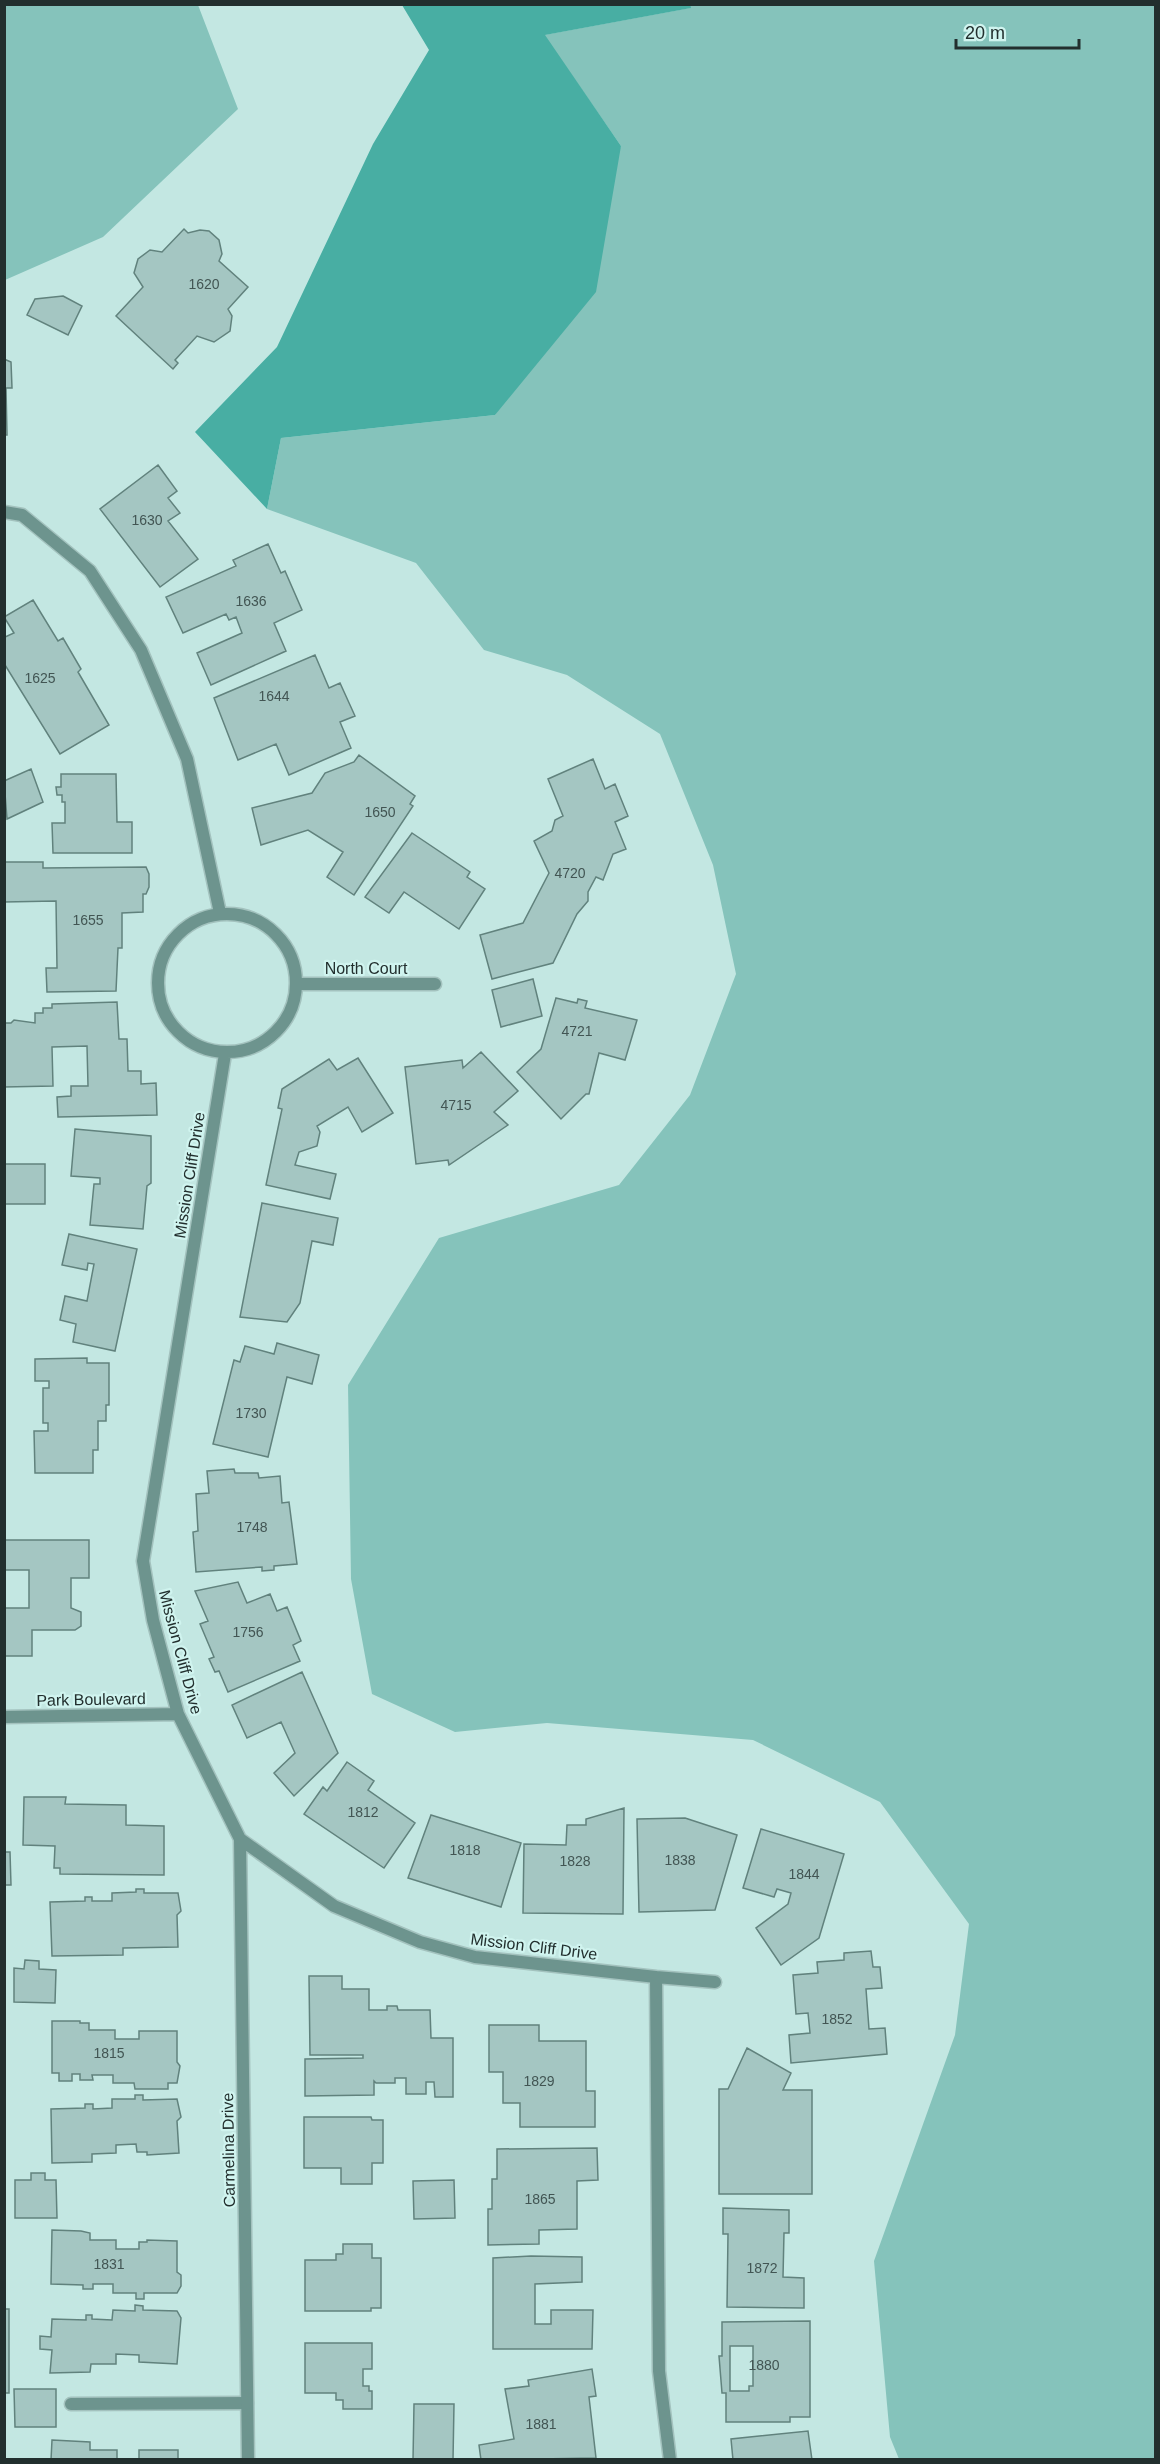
<svg xmlns="http://www.w3.org/2000/svg" width="1160" height="2464" font-family="Helvetica,sans-serif">
	<style>
		.green { fill: #85c3bb }
		.forest { fill: #48aea3 }
		.building { fill: #a4c6c2; stroke: #61827d; stroke-width: 1.5; fill-rule: evenodd }
		.lines { fill: none; stroke-linecap: round; stroke-linejoin: round }
		.lane-casing { stroke: #a3c2be; stroke-width: 15 }
		.street-casing { stroke: #a3c2be; stroke-width: 15 }
		.lane { stroke: #6d948e; stroke-width: 12 }
		.street { stroke: #6d948e; stroke-width: 12 }
		.labels { text-anchor: middle; stroke-width: 4.5; stroke-linejoin: round; paint-order: stroke }
		.number-label { font-size: 14px; fill: #425553 }
		.street-label { font-size: 16px; fill: #222f2e; stroke: #d0f4ef }
	</style>
	<rect width="100%" height="100%" fill="#c3e7e2"/>
	<path class="green" d="M5 4 198 5 238 109 103 237 5 280Z
		M690 5H1155V2459H899L890 2437 874 2261 955 2035 969 1924 880 1802 753 1740 547 1723 455 1732 372 1694 351 1579 348 1385 439 1238 619 1185 690 1095 736 974 713 865 660 734 567 675 484 650 416 563 267 509 281 438 495 415 621 146 544 35 690 8Z"/>
	<path class="forest" d="M402 5 690 4 691 8 545 35 621 146 596 292 495 415 281 438 267 509 195 432 277 347 373 144 429 50Z"/>
	<path class="building" d="M184 229 188 233 200 230 209 231 219 240 222 254 219 261 248 287 228 309 232 316 230 331 214 342 197 336 175 360 178 363 173 369 116 316 143 287 134 273 138 259 150 250 162 252Z
		M63 296 82 306 68 335 27 315 35 299Z
		M4 359 11 362 12 388H6L7 435H4Z
		M158 465 177 491 168 498 180 513 168 521 198 559 160 587 100 509Z
		M268 544 281 573 285 571 302 610 274 623 286 651 211 685 197 653 242 633 236 617 229 620 226 614 183 633 166 597 236 566 233 560Z
		M33 600 58 641 63 638 81 669 78 672 109 725 60 754 5 665V637L14 633 4 617Z
		M315 655 329 688 340 683 355 716 340 722 351 748 289 775 276 744 238 760 214 698Z
		M359 755 415 796 410 804 413 806 354 895 327 877 343 852 308 830 261 845 252 808 312 793 325 773 354 762Z
		M593 759 605 789 615 784 628 816 615 822 626 849 613 854 603 880 596 877 588 892V901L577 914 553 963 492 979 480 935 523 923 549 873 534 841 552 831 555 820 563 816 548 779Z
		M31 769 43 802 7 819 4 781Z
		M61 774H116L117 822H132V853H53L52 823H65V802H62V795H57L56 787H61Z
		M412 833 470 872 467 877 485 889 459 929 404 892 389 913 365 897Z
		M4 862H43V868L146 867 149 874V887L146 894H143V912L122 913V948H118L116 991 47 992 46 968H57L56 901 4 902Z
		M533 979 542 1016 501 1027 492 990Z
		M556 998 577 1003 578 999 587 1001 585 1008 637 1020 625 1060 599 1053 589 1094H586L561 1119 517 1072 541 1049Z
		M117 1002 119 1039H127L128 1071H141V1084L156 1083 157 1115 58 1117 57 1097 71 1096V1086H88L87 1046 52 1047 53 1086 4 1087V1023H11L14 1020 35 1023V1013H43V1008H52V1004Z
		M481 1052 518 1091 494 1112 508 1125 449 1165 448 1160 416 1164 405 1067 462 1060 463 1068Z
		M358 1058 393 1113 362 1132 348 1107 317 1126 320 1132 317 1146 299 1152 295 1165 336 1174 330 1199 266 1185 282 1109 278 1108 282 1089 329 1059 337 1070Z
		M75 1129 151 1136V1183L147 1186 143 1229 90 1225 94 1184H100V1178L71 1176Z
		M4 1164H45V1204H4Z
		M262 1203 338 1218 333 1245 312 1241 300 1303 287 1322 240 1317Z
		M69 1234 137 1249 115 1351 73 1342 76 1324 60 1320 65 1296 87 1301 94 1264 88 1263 87 1270 62 1265Z
		M277 1343 319 1355 312 1384 287 1377 268 1457 213 1444 234 1360 240 1362 245 1346 274 1354Z
		M87 1358V1363H109V1405H106V1421H98V1450H93V1473H35L34 1431H48V1423H43V1388H49V1381H35V1359Z
		M234 1469 235 1473H258L259 1478 280 1476 282 1503 289 1502 297 1564 274 1566V1570L262 1571V1567L196 1572 193 1532 198 1531 196 1494 209 1493 207 1471Z
		M4 1540H89V1578H71V1608L81 1612V1626L75 1630H32V1656H4V1608H29V1570H4Z
		M238 1582 247 1603 270 1594 277 1611 287 1607 301 1641 293 1645 300 1661 228 1692 219 1671 215 1672 209 1659 214 1657 200 1624 208 1621 195 1591Z
		M302 1672 338 1753 294 1796 274 1773 295 1753 281 1722 247 1738 232 1705Z
		M347 1762 374 1781 368 1790 415 1823 384 1868 304 1814 323 1787 327 1791Z
		M24 1797H66L65 1804 126 1805V1825L164 1826V1875L60 1874V1868H54L55 1846 23 1845Z
		M624 1808 623 1914 523 1913 524 1844 566 1845 567 1825H586V1819Z
		M431 1815 521 1843 501 1907 408 1878Z
		M685 1818 737 1835 715 1910 639 1912 637 1819Z
		M761 1829 844 1854 819 1938 781 1965 756 1928 788 1904 791 1893 777 1889 774 1897 743 1888Z
		M4 1852H10L11 1885H4Z
		M136 1889H144V1893H178L181 1911 177 1915 178 1947 123 1948V1955L52 1956 50 1902 85 1901V1897H92V1901H112V1893L136 1892Z
		M871 1951 873 1967H880L882 1988 866 1989 869 2029 885 2028 887 2054 791 2063 789 2035 810 2033 808 2013 796 2014 793 1975 818 1973 817 1962 844 1960V1953Z
		M25 1960 39 1961V1969L56 1970 55 2003 14 2002V1968L24 1969Z
		M309 1976H342V1989H369V2010H387V2006H397L398 2010H430L431 2038H453V2097H435L434 2082H426V2094H406V2078H395V2083H376L374 2081V2095L305 2096V2059L363 2058V2055H310Z
		M52 2021H80V2023H89V2030H115V2039H139V2031H177V2062L180 2066 177 2083H168V2089H135L134 2083H113V2075H92L93 2080H80V2074H72V2081H59V2073H52Z
		M489 2025H539V2041H586V2091H595V2127H520V2103H503V2072H489Z
		M747 2048 791 2073 783 2090H812V2194H719V2089H728Z
		M135 2095H143V2100L177 2099 181 2117 177 2121 179 2153 147 2155V2152H137L136 2144 116 2145V2153L92 2154V2162L52 2163 51 2109 85 2108V2104H93V2109L112 2108V2099H135Z
		M304 2117H371L372 2120H383V2163H372V2184H341V2168H304Z
		M597 2148 598 2180 577 2181V2229L539 2230V2244L488 2245V2209H492V2179H497V2149Z
		M31 2173H45V2180H56L57 2218H15V2180H31Z
		M454 2180 455 2218 414 2219 413 2181Z
		M723 2208 789 2210V2233H784L783 2277 804 2278V2308L727 2307 728 2234H723Z
		M52 2230 81 2231 90 2233V2240H116V2249H139V2242H147V2240L177 2241V2272L181 2275V2286L177 2293H144V2299H136V2293H113V2284H93V2289H83V2285L51 2284Z
		M343 2244H372V2258H381V2308H371V2311H305V2260H336V2254H343Z
		M531 2256 582 2257V2282L535 2284V2324H551V2310H593L592 2349H493V2258Z
		M135 2305 143 2306V2310L177 2311 181 2318 177 2364 139 2362V2355L116 2354V2364H91L90 2372 50 2373 52 2350 40 2349V2336L51 2337 52 2319 86 2320V2315H92V2319L112 2320 113 2310 135 2311Z
		M4 2309H9V2393H4Z
		M810 2321V2417H790V2422H726V2393H722L719 2356H722V2322ZM730 2346H753V2386H749V2391H730Z
		M305 2343H372V2369H363V2386H369V2391H372V2409H343V2400H336V2393H305Z
		M592 2369 596 2396 589 2397 596 2458 481 2460 479 2445 514 2439 505 2389 529 2386 528 2380Z
		M14 2389H56V2427H15Z
		M414 2404H454L453 2460H413Z
		M808 2431 812 2460H733L731 2439Z
		M52 2440 90 2442V2450H117V2459H139V2450H178V2460H51Z"/>
	<g class="lines">
		<g class="lane-casing">
			<path id="lane" d="M71 2404 247 2403"/>
		</g>
		<g class="street-casing">
			<path id="street" d="M4 512 22 515 90 571 141 650 187 759 220 913
				M158 983a69 69 0 1 1 138 0a69 69 0 1 1-138 0Z
				M297 984H435
				M225 1054 143 1561 153 1620 178 1714 240 1839 334 1906 420 1942 475 1957 656 1977 659 2371 670 2460
				M4 1717 178 1714
				M240 1839 248 2460
				M656 1977 715 1982"/>
		</g>
		<use href="#lane" class="lane"/>
		<use href="#street" class="street"/>
	</g>
	<g class="labels">
		<g class="number-label">
			<text x="204" y="289">1620</text>
			<text x="147" y="525">1630</text>
			<text x="251" y="606">1636</text>
			<text x="40" y="683">1625</text>
			<text x="274" y="701">1644</text>
			<text x="380" y="817">1650</text>
			<text x="570" y="878">4720</text>
			<text x="88" y="925">1655</text>
			<text x="577" y="1036">4721</text>
			<text x="456" y="1110">4715</text>
			<text x="251" y="1418">1730</text>
			<text x="252" y="1532">1748</text>
			<text x="248" y="1637">1756</text>
			<text x="363" y="1817">1812</text>
			<text x="465" y="1855">1818</text>
			<text x="680" y="1865">1838</text>
			<text x="575" y="1866">1828</text>
			<text x="804" y="1879">1844</text>
			<text x="837" y="2024">1852</text>
			<text x="109" y="2058">1815</text>
			<text x="539" y="2086">1829</text>
			<text x="540" y="2204">1865</text>
			<text x="109" y="2269">1831</text>
			<text x="762" y="2273">1872</text>
			<text x="764" y="2370">1880</text>
			<text x="541" y="2429">1881</text>
		</g>
		<g class="street-label">
			<text x="366" y="974">North Court</text>
			<text transform="translate(189 1175) rotate(-81)" y="6">Mission Cliff Drive</text>
			<text transform="translate(181 1652) rotate(75)" y="6">Mission Cliff Drive</text>
			<text transform="translate(91 1699) rotate(-1)" y="6">Park Boulevard</text>
			<text transform="translate(534 1946) rotate(7)" y="6">Mission Cliff Drive</text>
			<text transform="translate(228 2150) rotate(-91)" y="6">Carmelina Drive</text>
		</g>
	</g>
	<rect width="1160" height="2464" fill="none" stroke="#222f2e" stroke-width="12"/>
	<path d="M956 39v9h123v-9" fill="none" stroke="#222f2e" stroke-width="3"/>
	<text x="965" y="39" font-size="18" fill="#222f2e" stroke="#d0f4ef" stroke-width="4.5" paint-order="stroke">20 m</text>
</svg>
